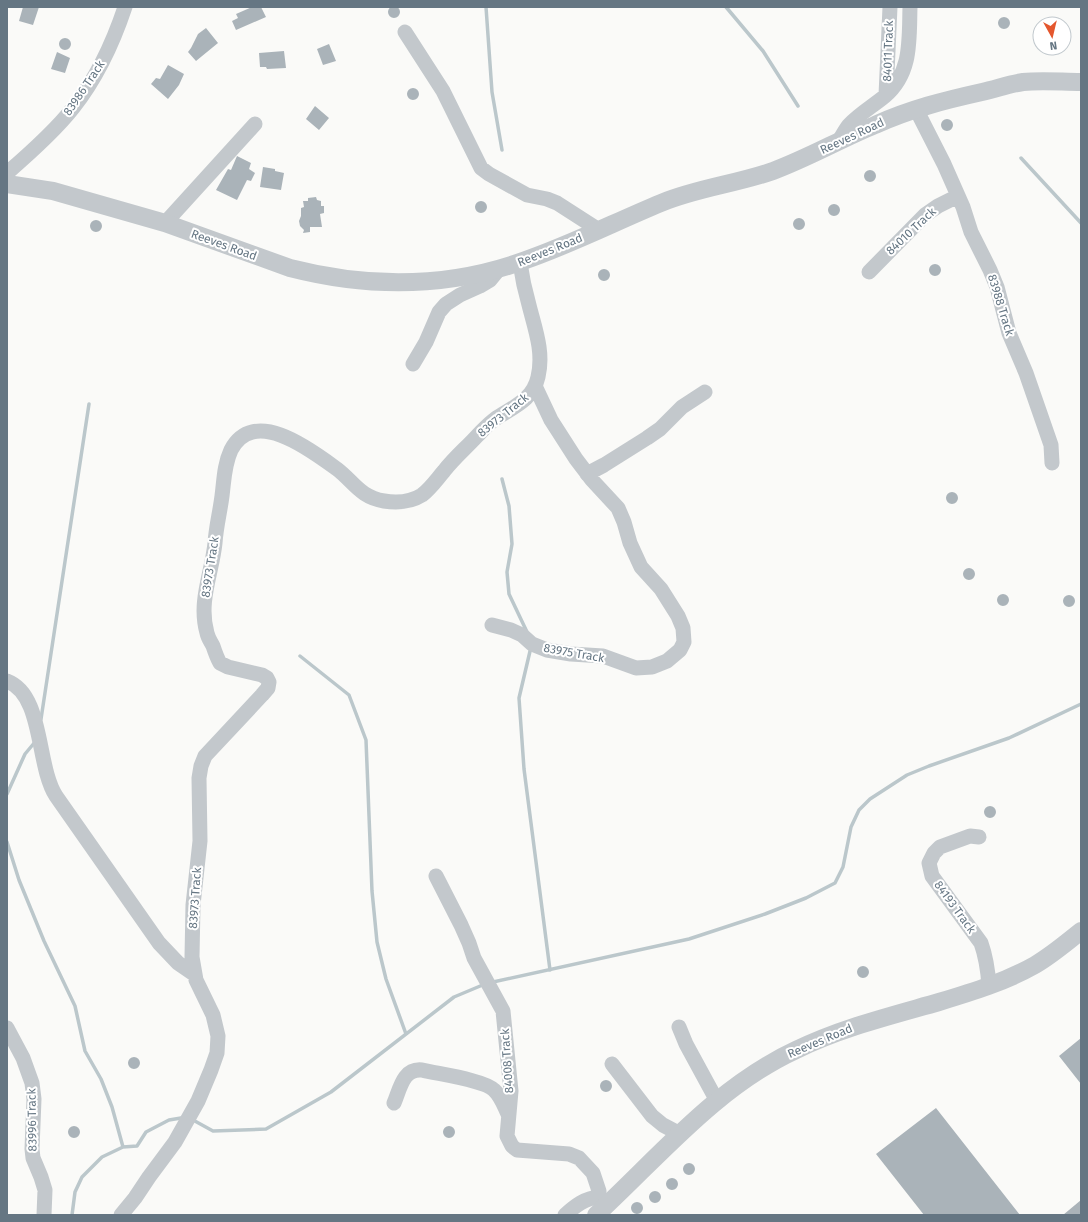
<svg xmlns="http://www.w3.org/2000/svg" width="1088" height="1222" font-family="'Fira Sans',sans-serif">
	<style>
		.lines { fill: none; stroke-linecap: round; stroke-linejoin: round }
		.stream { stroke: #bbc7cb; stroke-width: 3.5 }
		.building { fill: #aab3b9 }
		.minor { stroke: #c3c8cc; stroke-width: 15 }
		.tertiary { stroke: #c3c8cc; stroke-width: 18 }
		.labels { text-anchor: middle; stroke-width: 4; stroke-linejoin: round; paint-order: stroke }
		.street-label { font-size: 12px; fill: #657683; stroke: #fff }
	</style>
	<rect width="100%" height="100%" fill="#fafaf8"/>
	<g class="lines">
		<path class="stream" d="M486 7 492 92 502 150
			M726 7 763 51 798 106
			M1021 158 1081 223
			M502 479 509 506 512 544 507 572 509 594 527 632
			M531 647 519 698 524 769 550 970
			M300 656 349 695 366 740 372 891 377 942 386 979 406 1034
			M41 719 89 404
			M7 794 25 754 35 742
			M7 842 19 880 44 941 75 1006 85 1051 101 1079 112 1107 123 1147
			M493 982 689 939 765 914 806 898 835 883 843 867 851 827 859 810 870 799 907 775 929 766 1009 738 1081 704
			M193 1120 213 1131 266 1129 331 1092 454 997 485 984
			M72 1215 75 1192 82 1177 102 1157 123 1147 137 1146 146 1132 169 1120 181 1118"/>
	</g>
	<path class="building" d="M388 12a6 6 0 1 1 12 0a6 6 0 1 1-12 0Z
		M23 7H39L33 25 19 21Z
		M252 7H261L266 17 236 30 232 21 238 18 236 14Z
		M998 23a6 6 0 1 1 12 0a6 6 0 1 1-12 0Z
		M206 28 218 43 196 61 188 52 191 48 198 34Z
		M59 44a6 6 0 1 1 12 0a6 6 0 1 1-12 0Z
		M329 44 336 61 323 65 317 49Z
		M284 51 286 68 267 69 266 67H260L259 53Z
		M57 52 70 58 65 73 51 69Z
		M168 65 184 74 179 85 168 99 151 84 156 78 160 79Z
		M407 94a6 6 0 1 1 12 0a6 6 0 1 1-12 0Z
		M315 106 329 118 319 130 306 119Z
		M941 125a6 6 0 1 1 12 0a6 6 0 1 1-12 0Z
		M237 156 251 163 249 169 255 173 251 181 247 180 237 200 216 190 228 169 231 170Z
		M263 167 275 169V171L284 173 281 190 260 187Z
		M864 176a6 6 0 1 1 12 0a6 6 0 1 1-12 0Z
		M316 197 317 200 321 201V206H324V213L320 214 322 227H310V232L303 233 304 230 300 226 299 221 301 216V208L304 207 303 201H308V198Z
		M475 207a6 6 0 1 1 12 0a6 6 0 1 1-12 0Z
		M828 210a6 6 0 1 1 12 0a6 6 0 1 1-12 0Z
		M793 224a6 6 0 1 1 12 0a6 6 0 1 1-12 0Z
		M90 226a6 6 0 1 1 12 0a6 6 0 1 1-12 0Z
		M929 270a6 6 0 1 1 12 0a6 6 0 1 1-12 0Z
		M598 275a6 6 0 1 1 12 0a6 6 0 1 1-12 0Z
		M946 498a6 6 0 1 1 12 0a6 6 0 1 1-12 0Z
		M963 574a6 6 0 1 1 12 0a6 6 0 1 1-12 0Z
		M997 600a6 6 0 1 1 12 0a6 6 0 1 1-12 0Z
		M1063 601a6 6 0 1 1 12 0a6 6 0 1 1-12 0Z
		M984 812a6 6 0 1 1 12 0a6 6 0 1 1-12 0Z
		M857 972a6 6 0 1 1 12 0a6 6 0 1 1-12 0Z
		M1081 1038V1084L1059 1056Z
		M128 1063a6 6 0 1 1 12 0a6 6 0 1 1-12 0Z
		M600 1086a6 6 0 1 1 12 0a6 6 0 1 1-12 0Z
		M936 1108 1020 1215H924L876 1154Z
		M443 1132a6 6 0 1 1 12 0a6 6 0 1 1-12 0Z
		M68 1132a6 6 0 1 1 12 0a6 6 0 1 1-12 0Z
		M683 1169a6 6 0 1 1 12 0a6 6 0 1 1-12 0Z
		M666 1184a6 6 0 1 1 12 0a6 6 0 1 1-12 0Z
		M649 1197a6 6 0 1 1 12 0a6 6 0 1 1-12 0Z
		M1081 1200V1215H1063Z
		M631 1208a6 6 0 1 1 12 0a6 6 0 1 1-12 0Z"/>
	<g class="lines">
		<path class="minor" d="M405 32 443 91 481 168 489 174 527 195 547 199 557 203 599 230
			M886 95 890 7
			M916 109 944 164 963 207 971 232 990 270 997 287 1009 333 1026 373 1051 445 1052 463
			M839 141C842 136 845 130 849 125 859 114 873 106 885 96 912 73 909 40 910 7
			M7 173C29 154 55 131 73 108 96 79 113 43 125 7
			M165 223 255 124
			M869 272 925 215 938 206 958 196
			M413 364 426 342 439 312 446 304 460 295 480 286 490 280 499 269
			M587 474 604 465 647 438 660 429 682 407 705 392
			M492 625 511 630 522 635 532 644 547 650 571 654 603 656 636 668 652 667 667 661 680 650 684 642 683 628 678 616 661 589 641 567 630 543 624 522 618 508 592 480 576 459 551 420 535 386
			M7 681C44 695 36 765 56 796L159 943 178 963 194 974
			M979 837 970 836 940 847 934 853 929 863 932 876 981 943C986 957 988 971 989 986
			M436 876 461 925 469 943 474 958 503 1011 511 1091 507 1136 512 1146 517 1150 569 1154 579 1158 593 1173 599 1191V1197
			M679 1027 686 1044 717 1101
			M7 1028 23 1058 32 1083 34 1099 32 1149 33 1158 41 1177 45 1190 44 1215
			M612 1064 652 1116 663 1125 680 1134
			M394 1103C400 1089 403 1068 422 1070 438 1074 484 1080 494 1090 501 1096 504 1106 508 1114
			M121 1215 135 1198 149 1177 175 1142 198 1101 211 1070 217 1053 218 1036 213 1015 196 980 192 957 193 905 200 841 199 778 201 766 205 756 262 695 268 688 269 682 267 678 262 675 228 667 220 663C217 658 215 652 213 646 211 642 208 638 207 633 198 602 212 573 215 543 216 527 220 512 222 496 224 481 224 465 231 450 254 406 311 450 337 469 354 482 360 497 384 501 397 503 411 502 422 495 431 488 437 479 444 471 454 458 466 448 477 436 483 430 488 424 495 419 513 407 533 400 538 377 544 352 535 329 529 305 525 291 522 277 520 263
			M565 1215C575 1206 585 1198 599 1197L607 1202"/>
		<path class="tertiary" d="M7 184 53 191 165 223 290 268C368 288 447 288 523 261 570 245 615 222 661 203 697 188 736 184 773 171 808 158 841 139 875 125 910 109 946 100 982 92 996 89 1009 84 1023 82 1042 80 1062 82 1081 82
			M596 1215C659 1157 716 1087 796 1050 841 1028 890 1016 939 1002 972 992 1005 982 1035 965 1052 955 1066 943 1081 931"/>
	</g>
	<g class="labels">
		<g class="street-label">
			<text transform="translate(888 51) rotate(-88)" y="4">84011 Track</text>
			<text transform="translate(84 88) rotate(-56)" y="4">83986 Track</text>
			<text transform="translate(852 136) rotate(-25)" y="4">Reeves Road</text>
			<text transform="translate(911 231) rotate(-43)" y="4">84010 Track</text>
			<text transform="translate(224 245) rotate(20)" y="4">Reeves Road</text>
			<text transform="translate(550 250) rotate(-22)" y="4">Reeves Road</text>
			<text transform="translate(1001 305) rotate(73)" y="4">83988 Track</text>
			<text transform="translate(503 415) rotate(-39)" y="4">83973 Track</text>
			<text transform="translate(210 567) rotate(-81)" y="4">83973 Track</text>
			<text transform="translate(574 653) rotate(10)" y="4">83975 Track</text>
			<text transform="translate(195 898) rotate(-86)" y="4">83973 Track</text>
			<text transform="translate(955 907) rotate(54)" y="4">84193 Track</text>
			<text transform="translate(820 1041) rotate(-23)" y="4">Reeves Road</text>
			<text transform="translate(507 1061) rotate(-94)" y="4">84008 Track</text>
			<text transform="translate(32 1120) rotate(-91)" y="4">83996 Track</text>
		</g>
	</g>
	<rect width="1088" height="1222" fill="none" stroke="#657683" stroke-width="16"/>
	<g transform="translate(1052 36) rotate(172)"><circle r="19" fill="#ffffff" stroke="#c1c8cd"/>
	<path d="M0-3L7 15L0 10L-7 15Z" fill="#e4572e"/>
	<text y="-6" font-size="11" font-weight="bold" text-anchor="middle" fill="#657683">N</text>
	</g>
</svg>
